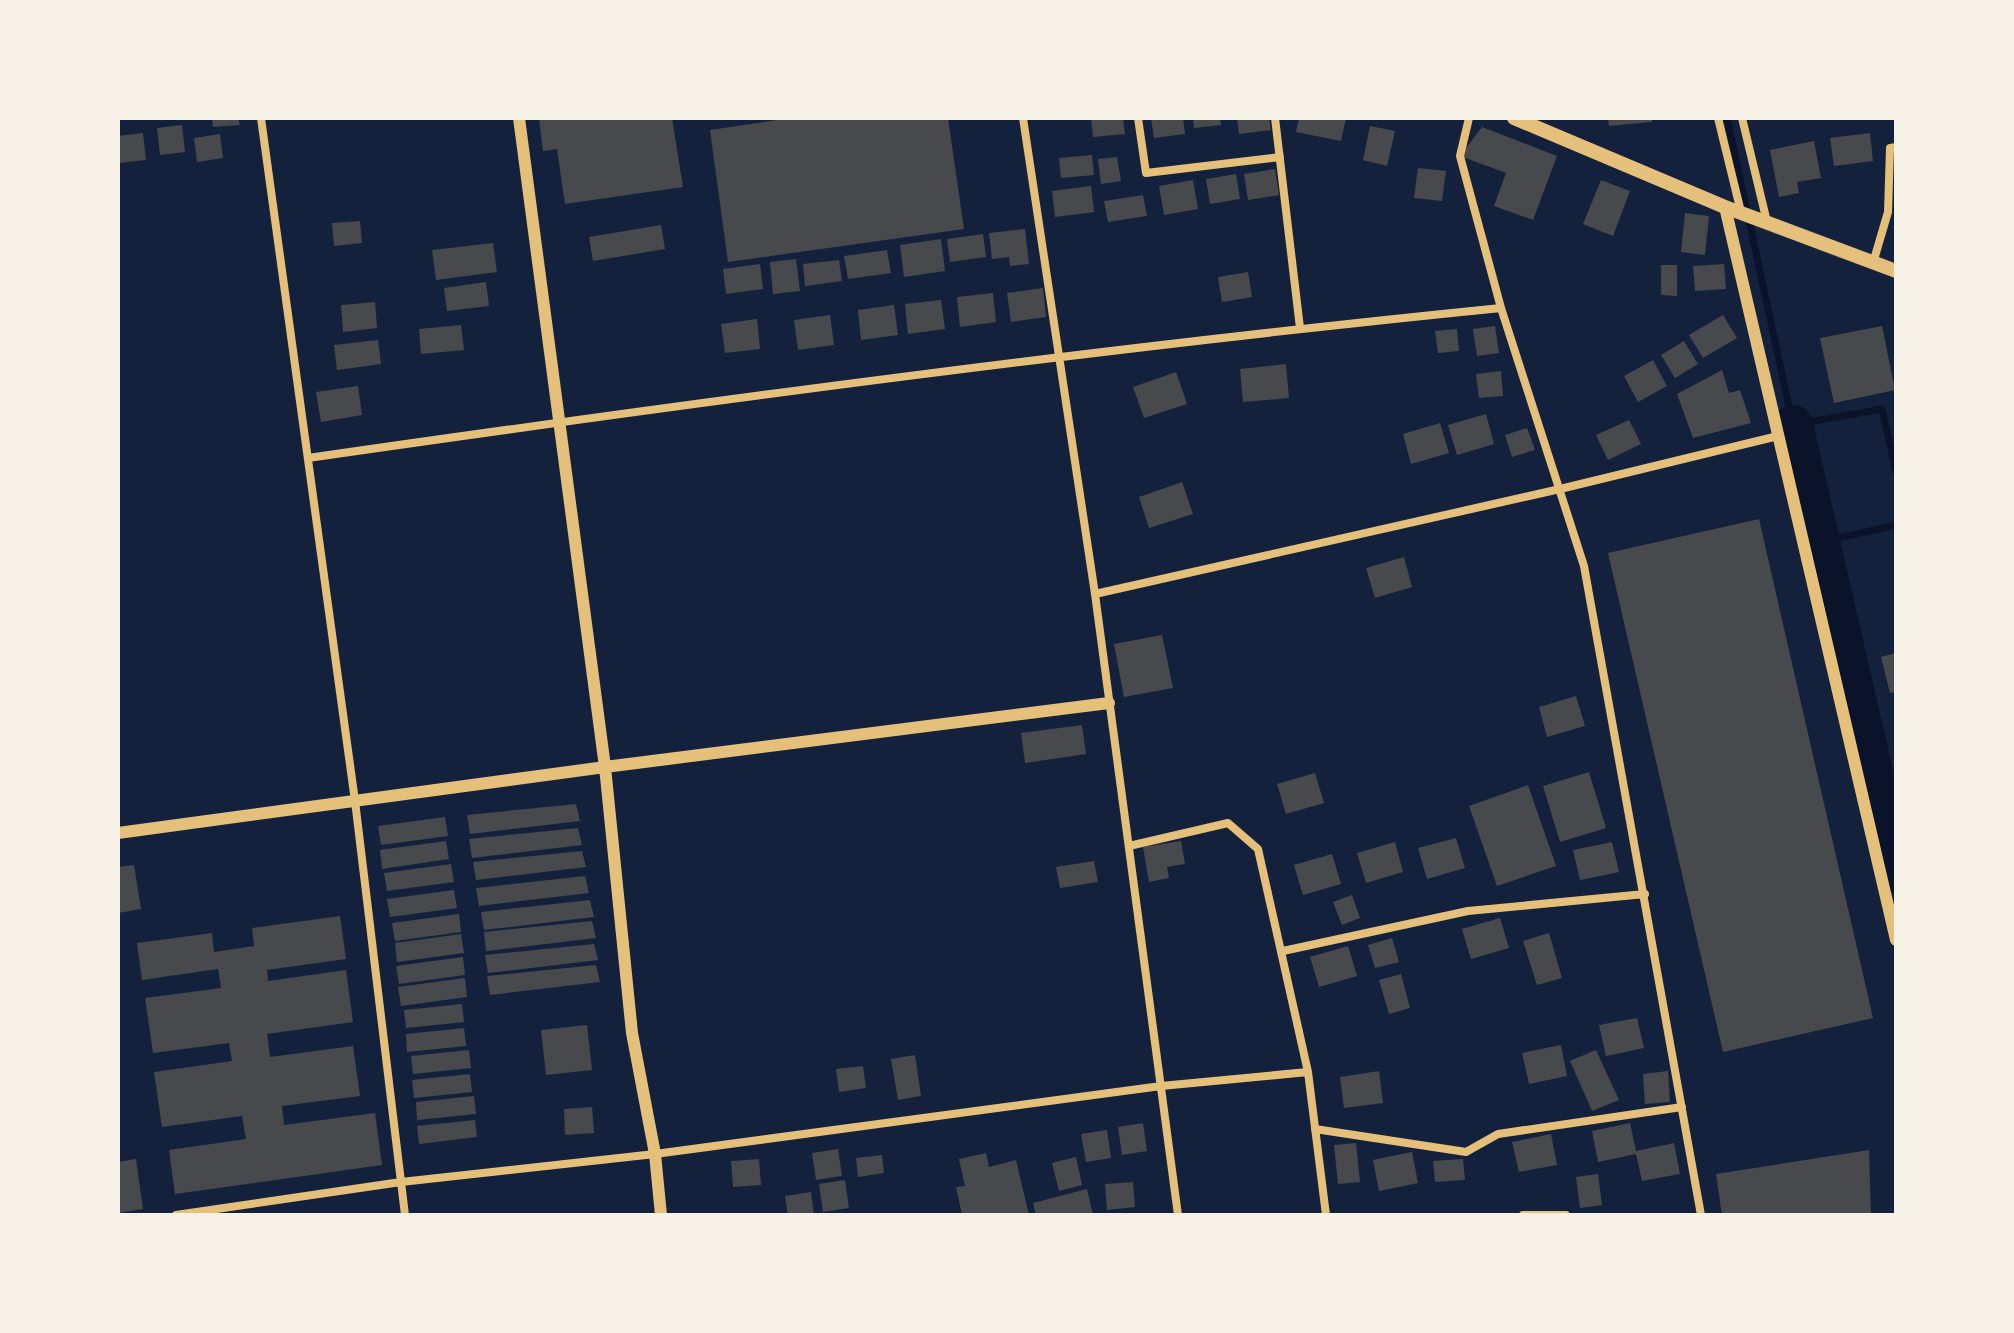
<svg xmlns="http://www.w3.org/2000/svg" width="2014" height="1333" font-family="'Exo 2',sans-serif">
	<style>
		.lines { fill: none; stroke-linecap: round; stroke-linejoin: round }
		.stream { stroke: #0b132b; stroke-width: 7 }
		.river { stroke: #0b132b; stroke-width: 40 }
		.building { fill: #48494c }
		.minor { stroke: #e5c07b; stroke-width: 8 }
		.tertiary { stroke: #e5c07b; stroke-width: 12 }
		.secondary { stroke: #e5c07b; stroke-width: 14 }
	</style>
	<rect width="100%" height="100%" fill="#14213d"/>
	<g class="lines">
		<path class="stream" d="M1727 118 1793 425 1882 409 1896 472
			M1821 542 1896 525"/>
		<path class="river" d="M1793 425 1896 872"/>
	</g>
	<path class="building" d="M212 118H238L240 125 213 127Z
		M539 118H672L683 187 565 204 557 149 543 151Z
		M790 118H948L964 229 728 262 710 130Z
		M1091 118H1123L1125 134 1093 137Z
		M1151 118H1183L1185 134 1154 138Z
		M1193 118H1220L1221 125 1194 128Z
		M1237 118H1269L1271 130 1239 134Z
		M1299 118H1346L1341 141 1296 132Z
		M1608 118H1652V122L1609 126Z
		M182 125 185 152 160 155 157 128Z
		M1370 126 1395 131 1387 166 1363 160Z
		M1482 127 1557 156 1533 220 1494 206 1506 173 1460 156Z
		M143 133 146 160 118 163V136Z
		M1870 133 1873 161 1834 166 1830 138Z
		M220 134 223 158 197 162 194 138Z
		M1814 141 1821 178 1797 182 1799 193 1779 197 1770 150Z
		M1092 155 1094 175 1061 178 1059 158Z
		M1117 157 1121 181 1101 184 1098 159Z
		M1418 168 1446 171 1442 201 1414 198Z
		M1275 169 1279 195 1248 200 1244 174Z
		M1236 174 1240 199 1210 204 1206 179Z
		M1193 180 1198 209 1164 215 1159 186Z
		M1601 180 1630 191 1613 236 1583 224Z
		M1091 186 1094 212 1055 217 1052 191Z
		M1143 195 1147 216 1108 222 1104 201Z
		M1685 213 1709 216 1705 255 1681 252Z
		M360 221 362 243 334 246 332 223Z
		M661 225 665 249 593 261 589 237Z
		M1025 229 1029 264 1010 266 1009 257 992 259 989 233Z
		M983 234 986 257 950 262 947 239Z
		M941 239 945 271 904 277 900 245Z
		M493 243 497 272 436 280 432 250Z
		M887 250 891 273 848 279 844 256Z
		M796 259 800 291 773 294 770 262Z
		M839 260 842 281 805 286 803 264Z
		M760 264 763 289 726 294 723 269Z
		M1724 264 1726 289 1695 291 1693 266Z
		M1661 265H1677V296L1661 295Z
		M1248 272 1252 297 1222 302 1218 277Z
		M486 282 489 306 447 311 444 288Z
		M1043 288 1046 317 1011 322 1007 293Z
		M993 293 996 322 960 327 957 297Z
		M941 300 945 329 908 334 905 304Z
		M375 302 377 328 343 332 341 305Z
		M894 305 898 335 861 340 858 310Z
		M830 315 834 345 798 350 794 320Z
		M1723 315 1737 338 1703 358 1689 335Z
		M757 319 760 349 725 353 721 324Z
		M461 325 464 350 421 354 419 329Z
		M1495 326 1499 353 1477 356 1473 329Z
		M1882 326 1895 390 1834 403 1820 338Z
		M1457 329 1459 351 1438 353 1435 331Z
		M378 340 381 364 337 370 334 345Z
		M1684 341 1698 364 1675 378 1661 355Z
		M1653 360 1667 386 1638 402 1624 376Z
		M1286 364 1289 398 1243 402 1240 369Z
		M1722 370 1729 393 1740 390 1751 423 1693 438 1677 394Z
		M1501 371 1503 396 1479 398 1476 374Z
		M1176 372 1187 404 1144 418 1133 387Z
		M358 386 362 415 321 422 316 392Z
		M1486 414 1494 444 1457 455 1448 425Z
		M1629 420 1641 444 1608 460 1596 435Z
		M1440 423 1449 453 1411 464 1403 434Z
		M1527 428 1535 450 1512 457 1505 435Z
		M1182 482 1193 514 1149 528 1139 497Z
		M1759 519 1873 1018 1723 1052 1608 553Z
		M1404 557 1412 587 1375 598 1366 568Z
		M1162 635 1173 688 1124 697 1114 644Z
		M1896 653V692L1890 693 1881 657Z
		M1576 696 1585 726 1547 737 1539 707Z
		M1082 725 1086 754 1025 763 1021 733Z
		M1589 772 1606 828 1560 842 1543 786Z
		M1315 773 1324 803 1286 814 1277 784Z
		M1528 785 1556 866 1497 886 1469 806Z
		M576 804 580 821 470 834 467 815Z
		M445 817 448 836 381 845 378 826Z
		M578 828 582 845 472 858 469 839Z
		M1456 838 1465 868 1427 879 1418 848Z
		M446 841 449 859 382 869 380 850Z
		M1181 841 1185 864 1167 867 1169 878 1149 882 1143 847Z
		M1395 842 1403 872 1366 883 1357 853Z
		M1612 842 1619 872 1580 880 1573 850Z
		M582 851 586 867 476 880 473 862Z
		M1332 854 1341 884 1303 895 1294 865Z
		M1094 861 1098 882 1060 888 1056 867Z
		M451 864 454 882 387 891 384 873Z
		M134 865 141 909 118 913V867Z
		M585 876 589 893 479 906 476 888Z
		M454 890 457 908 390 917 387 899Z
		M1352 895 1360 918 1342 925 1333 902Z
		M590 900 594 917 484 930 481 912Z
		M459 914 461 932 395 941 392 923Z
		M340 916 346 959 267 970 268 981 346 970 353 1022 267 1034 270 1057 353 1046 360 1096 282 1106 284 1125 375 1113 382 1165 175 1194 169 1150 246 1139 242 1116 162 1127 154 1072 232 1061 229 1043 153 1053 145 998 221 988 218 969 142 980 137 943 212 933 214 952 254 946 252 928Z
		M1500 918 1509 948 1471 959 1462 929Z
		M592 921 596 938 486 951 484 932Z
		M1549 933 1562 978 1537 985 1523 941Z
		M461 934 464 953 397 962 395 943Z
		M1392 938 1399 962 1375 968 1368 945Z
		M594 944 598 960 488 973 485 955Z
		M1348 946 1357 976 1319 987 1310 957Z
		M463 957 465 975 399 984 396 966Z
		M596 965 600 982 490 995 487 976Z
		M1401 974 1410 1008 1389 1014 1379 980Z
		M465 978 467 997 401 1006 398 987Z
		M462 1004 464 1022 406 1028 404 1010Z
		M1637 1018 1644 1048 1606 1056 1599 1025Z
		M587 1025 592 1070 546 1075 541 1030Z
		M464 1028 466 1046 407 1052 406 1034Z
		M1561 1045 1567 1076 1529 1084 1522 1053Z
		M469 1050 471 1068 413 1074 411 1056Z
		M1596 1050 1619 1100 1592 1111 1570 1061Z
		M915 1055 921 1096 898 1100 891 1059Z
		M863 1066 866 1088 839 1092 836 1069Z
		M1379 1071 1383 1103 1344 1108 1340 1077Z
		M1668 1071 1670 1102 1645 1104 1643 1074Z
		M470 1074 472 1092 414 1098 412 1080Z
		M474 1096 476 1114 417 1120 416 1102Z
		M592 1107 594 1133 565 1135 564 1109Z
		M475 1120 477 1137 419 1144 417 1126Z
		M1143 1123 1147 1151 1122 1155 1118 1127Z
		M1630 1123 1636 1151 1674 1143 1680 1174 1642 1181 1636 1154 1598 1162 1592 1131Z
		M1107 1130 1111 1158 1086 1162 1081 1134Z
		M1551 1134 1557 1165 1519 1172 1512 1142Z
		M1356 1143 1360 1182 1338 1184 1334 1145Z
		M838 1149 842 1176 816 1180 812 1153Z
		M1869 1150 1871 1215H1722L1716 1174Z
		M1412 1152 1418 1183 1379 1191 1373 1160Z
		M986 1153 989 1167 1016 1160 1029 1215H962L956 1187 965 1186 959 1159Z
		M882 1155 884 1173 858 1177 856 1158Z
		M1076 1157 1082 1185 1059 1191 1052 1163Z
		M136 1159 143 1209 118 1213V1162Z
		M759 1159 761 1185 733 1187 731 1161Z
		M1463 1159 1465 1180 1435 1182 1433 1161Z
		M1598 1174 1602 1205 1580 1208 1576 1177Z
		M845 1180 849 1208 823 1212 819 1184Z
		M1133 1182 1135 1207 1107 1210 1105 1184Z
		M1087 1189 1093 1215H1036L1033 1203Z
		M811 1192 814 1215H788L785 1196Z"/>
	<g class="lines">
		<path class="minor" d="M261 118 355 801 405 1215
			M1023 118 1095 594 1178 1215
			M1138 118 1146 173 1280 157
			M1275 118 1300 328
			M1469 118 1460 156 1501 308 1584 566 1701 1215
			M1718 118 1741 212
			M1742 118 1767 222
			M1873 263 1888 212 1890 148 1896 147
			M308 458C705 401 1102 348 1501 308
			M1095 594 1560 489 1778 436
			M1129 846 1228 823 1258 849 1308 1072 1326 1215
			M1283 951 1468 911 1645 894
			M1315 1129 1466 1152 1498 1134 1682 1107
			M176 1215 401 1182 655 1154 1161 1086 1308 1072
			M1523 1215H1566"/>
		<path class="tertiary" d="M519 118 605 767 632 1033 655 1154 661 1215
			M1725 207 1896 940
			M118 833 605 767 1109 703"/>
		<path class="secondary" d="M1514 118 1725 207 1896 271"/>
	</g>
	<rect width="2014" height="1333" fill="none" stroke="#f6f1e7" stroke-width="240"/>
</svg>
